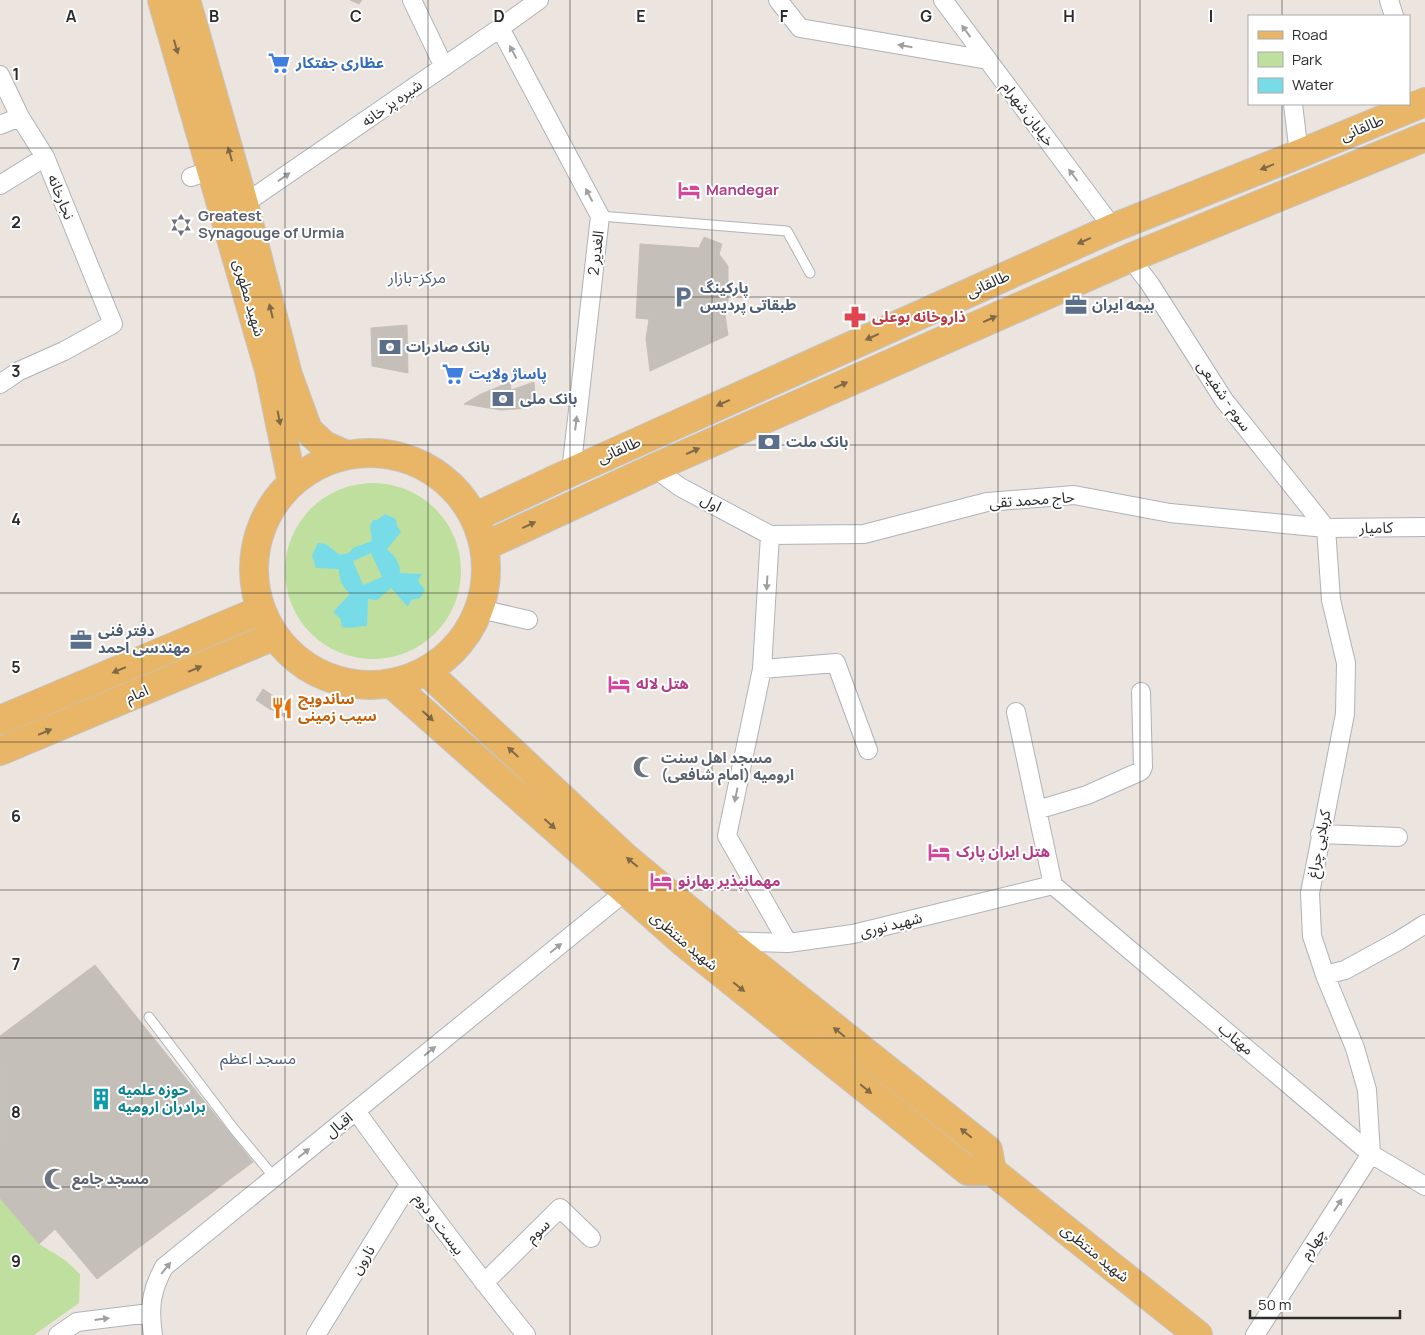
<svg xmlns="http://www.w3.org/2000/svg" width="1425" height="1335" font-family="Manrope,'Noto Sans Arabic',sans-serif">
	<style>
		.green { fill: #bedf9e }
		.water { fill: #77dce8; fill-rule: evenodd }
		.building { fill: #c5bfb9; stroke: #c7bfb8 }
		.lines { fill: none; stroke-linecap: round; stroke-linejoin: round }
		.lane-casing { stroke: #aeb3bb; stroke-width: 11 }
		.street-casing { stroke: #aeb3bb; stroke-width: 20 }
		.primary-casing { stroke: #c4c4c4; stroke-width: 30 }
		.lane { stroke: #fff; stroke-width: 9 }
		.street { stroke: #fff; stroke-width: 18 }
		.primary { stroke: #e9b566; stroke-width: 28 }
		.oneway { fill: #a0a0a0 }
		.oneway2 { fill: #806946 }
		.grid { fill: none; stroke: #2b2b2b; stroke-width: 1; stroke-opacity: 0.55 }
		.labels { text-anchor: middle; stroke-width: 4; stroke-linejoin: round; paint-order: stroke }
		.shop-label { font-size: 15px; font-weight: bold; fill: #366cbe; stroke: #fff; text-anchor: start }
		.street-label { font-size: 15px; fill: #2b2b2b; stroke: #fff }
		.hotel-label { font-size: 15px; font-weight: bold; fill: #b23c85; stroke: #fff; text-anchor: start }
		.worship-label { font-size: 15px; font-weight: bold; fill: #5b616d; stroke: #fff; text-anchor: start }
		.service-label { font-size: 15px; font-weight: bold; fill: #4e5e75; stroke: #fff; text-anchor: start }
		.health-label { font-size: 15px; font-weight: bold; fill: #be3a42; stroke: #fff; text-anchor: start }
		.food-label { font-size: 15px; font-weight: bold; fill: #c56008; stroke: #fff; text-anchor: start }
		.culture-label { font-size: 15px; font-weight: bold; fill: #0d838f; stroke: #fff; text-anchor: start }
		.neighbourhood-label { font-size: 16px; fill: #4e5c79; stroke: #fff }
		.grid-label { font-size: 16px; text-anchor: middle; font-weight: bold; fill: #2b2b2b; stroke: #fff; stroke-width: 4; stroke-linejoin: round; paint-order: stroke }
	</style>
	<rect width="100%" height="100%" fill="#ece4de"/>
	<path class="green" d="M285 571a88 88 0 1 1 176 0a88 88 0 1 1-176 0Z
		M0 1198 39 1244 65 1260 80 1274 79 1303 34 1335H0Z"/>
	<path class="water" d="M385 514 396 519 397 526 401 532 387 549C395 557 400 561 400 573L422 574 418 581 425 590 420 598 411 600 408 607 391 588 377 600 368 599 367 626C358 626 351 629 342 627L340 618 333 612 350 594C342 586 339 580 339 569L316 568 312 555 318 543 326 544 340 555 349 553 353 548 372 541 370 526 373 520H377ZM371 553 382 577 363 585 353 561Z"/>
	<path class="building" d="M350 0H362L359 4Z
		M704 237 722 244 719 254 728 266V308H724L728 335 650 371 646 339 649 319 636 318 640 244 699 248Z
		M407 325 408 373 372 366 371 328Z
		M510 382 511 390 534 382 535 395 531 408 501 410 464 404 481 394Z
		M263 689 278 699 271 710 256 700Z
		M278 698 293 708 286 718 271 709Z
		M95 965 253 1162 97 1279 55 1229 39 1244 0 1198V1036Z
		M0 1057 109 1214 71 1241 0 1144Z"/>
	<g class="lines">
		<g class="lane-casing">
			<path id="lane" d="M600 216 787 231 810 273
				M149 1017 234 1129 274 1177"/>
		</g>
		<g class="street-casing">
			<path id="street" d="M412 0 444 67
				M778 0 800 28 988 60
				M943 0 1113 228
				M1389 0 1394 16
				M500 28 600 216 571 472
				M0 75 20 117 45 157 113 324 64 351 19 371 0 384
				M1293 104 1299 154
				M0 125 20 117
				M191 177 212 170
				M0 185 45 157
				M244 204 500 28 539 0
				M1130 258 1150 284 1224 400 1326 528
				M654 468 680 487 770 535 864 534 987 502 1074 495 1170 513 1326 528 1425 527
				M770 535 762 669 727 836 788 943
				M480 609 528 620
				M762 669 836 663 868 750
				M1016 712 1053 885
				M1037 810 1087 795 1141 771 1143 767 1141 692
				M1320 834 1398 837
				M1053 885 1371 1154 1425 1186
				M726 941 788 943 853 934 1053 885
				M1325 975 1345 970 1398 941 1425 924
				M356 1111C411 1187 467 1262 526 1335
				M484 1283 560 1208 591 1238
				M58 1335 77 1322 150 1313
				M153 1335C149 1308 151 1291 164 1267L626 891
				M316 1335 409 1184
				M1255 1335 1371 1154 1367 1090 1355 1048 1325 975 1312 936 1310 893 1345 714 1346 663 1331 600 1326 528"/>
		</g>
		<g class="primary-casing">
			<path id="primary" d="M162 0 269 370 292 482
				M186 0 244 204 288 375 308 430 324 445 346 455
				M254 569a116 116 0 1 1 232 0a116 116 0 1 1-232 0Z
				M475 517 571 472 1113 228 1299 154 1425 102
				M485 546 654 468 1130 258 1425 137
				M426 671 625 857 726 941 988 1150 992 1171 1198 1335
				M392 684 683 942 968 1171H992
				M0 720 261 610
				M0 751 274 636"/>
		</g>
		<use href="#lane" class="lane"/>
		<use href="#street" class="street"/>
		<use href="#primary" class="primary"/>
	</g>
	<defs><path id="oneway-solid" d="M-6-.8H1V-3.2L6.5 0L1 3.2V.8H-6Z" transform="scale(1.25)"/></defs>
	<g class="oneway">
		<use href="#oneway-solid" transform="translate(966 31) rotate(-126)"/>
		<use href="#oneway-solid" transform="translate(905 46) rotate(-170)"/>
		<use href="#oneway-solid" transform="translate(513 52) rotate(-118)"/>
		<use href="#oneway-solid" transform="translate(1073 175) rotate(-127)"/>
		<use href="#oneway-solid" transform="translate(284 177) rotate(-35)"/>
		<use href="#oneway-solid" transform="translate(589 195) rotate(-118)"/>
		<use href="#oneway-solid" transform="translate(576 423) rotate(-83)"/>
		<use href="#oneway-solid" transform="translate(767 583) rotate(93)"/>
		<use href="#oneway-solid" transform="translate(736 795) rotate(102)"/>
		<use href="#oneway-solid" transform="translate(556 948) rotate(-39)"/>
		<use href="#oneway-solid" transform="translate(430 1051) rotate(-39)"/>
		<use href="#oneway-solid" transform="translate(304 1153) rotate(-39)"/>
		<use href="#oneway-solid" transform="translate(1338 1205) rotate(-57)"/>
		<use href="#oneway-solid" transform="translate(166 1268) rotate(-51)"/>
		<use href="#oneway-solid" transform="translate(102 1319) rotate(-7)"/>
	</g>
	<g class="oneway2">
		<use href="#oneway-solid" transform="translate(176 47) rotate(74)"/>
		<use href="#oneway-solid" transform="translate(230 154) rotate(-106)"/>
		<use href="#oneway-solid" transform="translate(1267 167) rotate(158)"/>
		<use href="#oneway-solid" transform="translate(1084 241) rotate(156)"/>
		<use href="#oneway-solid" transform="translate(271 311) rotate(-104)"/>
		<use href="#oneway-solid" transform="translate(990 319) rotate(-24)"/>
		<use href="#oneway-solid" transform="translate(872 337) rotate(156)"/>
		<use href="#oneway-solid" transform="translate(841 385) rotate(-24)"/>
		<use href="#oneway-solid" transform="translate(723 403) rotate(156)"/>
		<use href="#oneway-solid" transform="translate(279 418) rotate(79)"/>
		<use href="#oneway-solid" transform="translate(693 451) rotate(-24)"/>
		<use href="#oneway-solid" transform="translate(529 525) rotate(-25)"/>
		<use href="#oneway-solid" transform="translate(195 669) rotate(-23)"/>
		<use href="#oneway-solid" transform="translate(119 670) rotate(157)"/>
		<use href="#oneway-solid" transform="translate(428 716) rotate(42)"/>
		<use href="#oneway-solid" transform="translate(45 732) rotate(-23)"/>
		<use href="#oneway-solid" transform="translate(513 752) rotate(-137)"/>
		<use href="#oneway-solid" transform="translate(550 824) rotate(42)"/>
		<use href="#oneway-solid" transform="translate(632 862) rotate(-140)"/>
		<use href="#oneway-solid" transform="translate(739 987) rotate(39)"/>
		<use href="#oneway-solid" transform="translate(839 1032) rotate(-141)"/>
		<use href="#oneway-solid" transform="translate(866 1089) rotate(39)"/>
		<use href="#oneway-solid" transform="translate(966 1133) rotate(-141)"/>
	</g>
	<path class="grid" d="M142 0V1335M285 0V1335M428 0V1335M570 0V1335M712 0V1335M855 0V1335M998 0V1335M1140 0V1335M1282 0V16M1282 104V1335M0 148H1425M0 297H1425M0 445H1425M0 593H1425M0 742H1425M0 890H1425M0 1038H1425M0 1187H1425"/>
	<defs>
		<g id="supermarket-bare" transform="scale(1.725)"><path d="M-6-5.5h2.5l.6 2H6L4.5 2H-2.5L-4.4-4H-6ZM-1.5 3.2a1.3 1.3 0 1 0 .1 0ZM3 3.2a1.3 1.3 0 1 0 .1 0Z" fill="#3f7fe0" stroke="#fff" stroke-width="2.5" paint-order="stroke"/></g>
		<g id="hotel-bare" transform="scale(1.725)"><path d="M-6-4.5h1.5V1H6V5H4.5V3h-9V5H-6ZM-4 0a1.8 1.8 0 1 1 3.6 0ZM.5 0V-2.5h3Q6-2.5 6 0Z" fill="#d1479c" stroke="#fff" stroke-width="2.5" paint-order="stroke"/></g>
		<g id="synagogue-bare" transform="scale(1.725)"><path d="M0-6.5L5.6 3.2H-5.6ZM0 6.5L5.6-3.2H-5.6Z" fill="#6b7280" stroke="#fff" stroke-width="2.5" paint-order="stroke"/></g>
		<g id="parking-bare" transform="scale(1.725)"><path d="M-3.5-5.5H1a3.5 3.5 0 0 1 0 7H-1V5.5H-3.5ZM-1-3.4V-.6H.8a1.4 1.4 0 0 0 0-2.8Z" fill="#5c6f8a" stroke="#fff" stroke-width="2.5" paint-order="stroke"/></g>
		<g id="office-bare" transform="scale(1.725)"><path d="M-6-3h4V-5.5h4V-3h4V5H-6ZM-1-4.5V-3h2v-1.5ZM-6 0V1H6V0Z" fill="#5c6f8a" stroke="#fff" stroke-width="2.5" paint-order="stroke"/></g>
		<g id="pharmacy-bare" transform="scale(1.725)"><path d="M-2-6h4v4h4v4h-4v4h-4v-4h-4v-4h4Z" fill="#e0444e" stroke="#fff" stroke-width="2.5" paint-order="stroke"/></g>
		<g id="bank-bare" transform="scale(1.725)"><path d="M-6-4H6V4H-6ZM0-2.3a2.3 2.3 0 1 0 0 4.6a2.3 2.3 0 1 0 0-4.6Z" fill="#5c6f8a" stroke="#fff" stroke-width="2.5" paint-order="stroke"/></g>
		<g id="restaurant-bare" transform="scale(1.725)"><path d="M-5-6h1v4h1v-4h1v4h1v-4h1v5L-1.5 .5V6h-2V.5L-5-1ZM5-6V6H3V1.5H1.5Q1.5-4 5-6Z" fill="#e8710a" stroke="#fff" stroke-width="2.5" paint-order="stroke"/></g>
		<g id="mosque-bare" transform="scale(1.725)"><path d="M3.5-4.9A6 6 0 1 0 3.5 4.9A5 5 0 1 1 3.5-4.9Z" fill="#6b7280" stroke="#fff" stroke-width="2.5" paint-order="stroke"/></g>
		<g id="building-bare" transform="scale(1.725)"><path d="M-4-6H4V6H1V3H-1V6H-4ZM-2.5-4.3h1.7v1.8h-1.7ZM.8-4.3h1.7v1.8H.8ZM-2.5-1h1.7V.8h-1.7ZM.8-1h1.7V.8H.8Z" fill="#0f9aa8" stroke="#fff" stroke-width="2.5" paint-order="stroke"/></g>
	</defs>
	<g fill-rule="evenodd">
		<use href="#supermarket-bare" x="279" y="63"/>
		<use href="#hotel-bare" x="689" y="190"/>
		<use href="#synagogue-bare" x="181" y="225"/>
		<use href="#parking-bare" x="683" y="297"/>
		<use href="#office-bare" x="1076" y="305"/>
		<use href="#pharmacy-bare" x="855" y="317"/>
		<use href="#bank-bare" x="390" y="347"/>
		<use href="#supermarket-bare" x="453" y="374"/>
		<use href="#bank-bare" x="503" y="399"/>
		<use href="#bank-bare" x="769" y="442"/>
		<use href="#office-bare" x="81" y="640"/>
		<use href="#hotel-bare" x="619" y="684"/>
		<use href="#restaurant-bare" x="282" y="708"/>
		<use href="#mosque-bare" x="644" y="767"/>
		<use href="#hotel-bare" x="939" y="852"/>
		<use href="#hotel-bare" x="661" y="881"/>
		<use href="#building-bare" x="101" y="1099"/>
		<use href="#mosque-bare" x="55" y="1179"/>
	</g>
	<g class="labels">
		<g class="shop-label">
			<text x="296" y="68">عظاری جفتکار</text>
			<text x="469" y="379">پاساژ ولایت</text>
		</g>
		<g class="street-label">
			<text transform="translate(392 103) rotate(-35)" y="5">شیره پز خانه</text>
			<text transform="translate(1028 114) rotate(53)" y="5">خیابان شهرام</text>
			<text transform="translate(1362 128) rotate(-23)" y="5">طالقانی</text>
			<text transform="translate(61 197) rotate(68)" y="5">نجارخانه</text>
			<text transform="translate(596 253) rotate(-83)" y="5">2 الغدیر</text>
			<text transform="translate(988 284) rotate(-24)" y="5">طالقانی</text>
			<text transform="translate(249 298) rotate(74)" y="5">شهید مطهری</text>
			<text transform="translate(1224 396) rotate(55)" y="5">سوم - شفیعی</text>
			<text transform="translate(619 450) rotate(-24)" y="5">طالقانی</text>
			<text transform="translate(1032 500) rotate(-4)" y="5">حاج محمد تقی</text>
			<text transform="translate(711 503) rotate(28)" y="5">اول</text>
			<text transform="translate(1376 528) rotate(-1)" y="5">کامیار</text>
			<text transform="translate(137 694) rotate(-23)" y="5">امام</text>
			<text transform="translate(1319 844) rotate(-79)" y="5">کربلایی چراغ</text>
			<text transform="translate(891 925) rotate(-14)" y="5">شهید نوری</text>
			<text transform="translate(684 941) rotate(40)" y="5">شهید منتظری</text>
			<text transform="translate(1236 1039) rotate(40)" y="5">مهتاب</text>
			<text transform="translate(339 1125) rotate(-39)" y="5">اقبال</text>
			<text transform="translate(439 1224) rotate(53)" y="5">بیست و دوم</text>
			<text transform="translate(538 1231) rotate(-44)" y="5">سوم</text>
			<text transform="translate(1313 1244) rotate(-57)" y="5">چهارم</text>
			<text transform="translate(1095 1253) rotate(39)" y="5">شهید منتظری</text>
			<text transform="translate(363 1260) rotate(-58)" y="5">نارون</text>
		</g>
		<g class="hotel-label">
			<text x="706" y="195">Mandegar</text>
			<text x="636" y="689">هتل لاله</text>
			<text x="956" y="857">هتل ایران پارک</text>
			<text x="678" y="886">مهمانپذیر بهارنو</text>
		</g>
		<g class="worship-label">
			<text x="198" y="221">Greatest<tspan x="198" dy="17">Synagouge of Urmia</tspan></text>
			<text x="661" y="763">مسجد اهل سنت<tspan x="661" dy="17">ارومیه (امام شافعی)</tspan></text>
			<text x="72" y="1184">مسجد جامع</text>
		</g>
		<g class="service-label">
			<text x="700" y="293">پارکینگ<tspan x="700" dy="17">طبقاتی پردیس</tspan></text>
			<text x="1092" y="310">بیمه ایران</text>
			<text x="406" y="352">بانک صادرات</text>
			<text x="520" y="404">بانک ملی</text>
			<text x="786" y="447">بانک ملت</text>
			<text x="98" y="636">دفتر فنی<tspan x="98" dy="17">مهندسی احمد</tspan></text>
		</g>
		<g class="health-label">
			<text x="872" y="322">ذاروخانه بوعلی</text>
		</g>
		<g class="food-label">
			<text x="298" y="704">ساندویچ<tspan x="298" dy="17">سیب زمینی</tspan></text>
		</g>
		<g class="culture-label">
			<text x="118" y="1095">حوزه علمیه<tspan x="118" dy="17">برادران ارومیه</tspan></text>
		</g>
		<g class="neighbourhood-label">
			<text x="417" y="283">مرکز-بازار</text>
			<text x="258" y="1064">مسجد اعظم</text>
		</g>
	</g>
	<g class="grid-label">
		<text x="71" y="22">A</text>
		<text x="214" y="22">B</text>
		<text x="356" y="22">C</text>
		<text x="499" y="22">D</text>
		<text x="641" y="22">E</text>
		<text x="784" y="22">F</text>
		<text x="926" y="22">G</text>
		<text x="1069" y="22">H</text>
		<text x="1211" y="22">I</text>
		<text x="16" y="80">1</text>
		<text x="16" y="228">2</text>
		<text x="16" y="377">3</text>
		<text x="16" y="525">4</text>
		<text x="16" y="673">5</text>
		<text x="16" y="822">6</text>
		<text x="16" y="970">7</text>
		<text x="16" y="1118">8</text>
		<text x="16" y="1267">9</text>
	</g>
	<rect x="1248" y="15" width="162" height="90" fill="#ffffff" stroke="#aaaaaa"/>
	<rect x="1258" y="31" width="25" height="8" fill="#e9b566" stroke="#aaaaaa"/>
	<text x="1292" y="40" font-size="15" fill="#2b2b2b">Road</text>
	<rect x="1258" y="52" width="25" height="15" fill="#bedf9e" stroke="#aaaaaa"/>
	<text x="1292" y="65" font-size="15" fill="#2b2b2b">Park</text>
	<rect x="1258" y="78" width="25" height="15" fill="#77dce8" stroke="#aaaaaa"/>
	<text x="1292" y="90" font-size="15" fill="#2b2b2b">Water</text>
	<path d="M1250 1310v8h150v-8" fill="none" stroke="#2b2b2b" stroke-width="2.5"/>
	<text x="1258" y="1310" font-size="15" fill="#2b2b2b" stroke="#ffffff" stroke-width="4" paint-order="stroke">50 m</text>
</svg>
